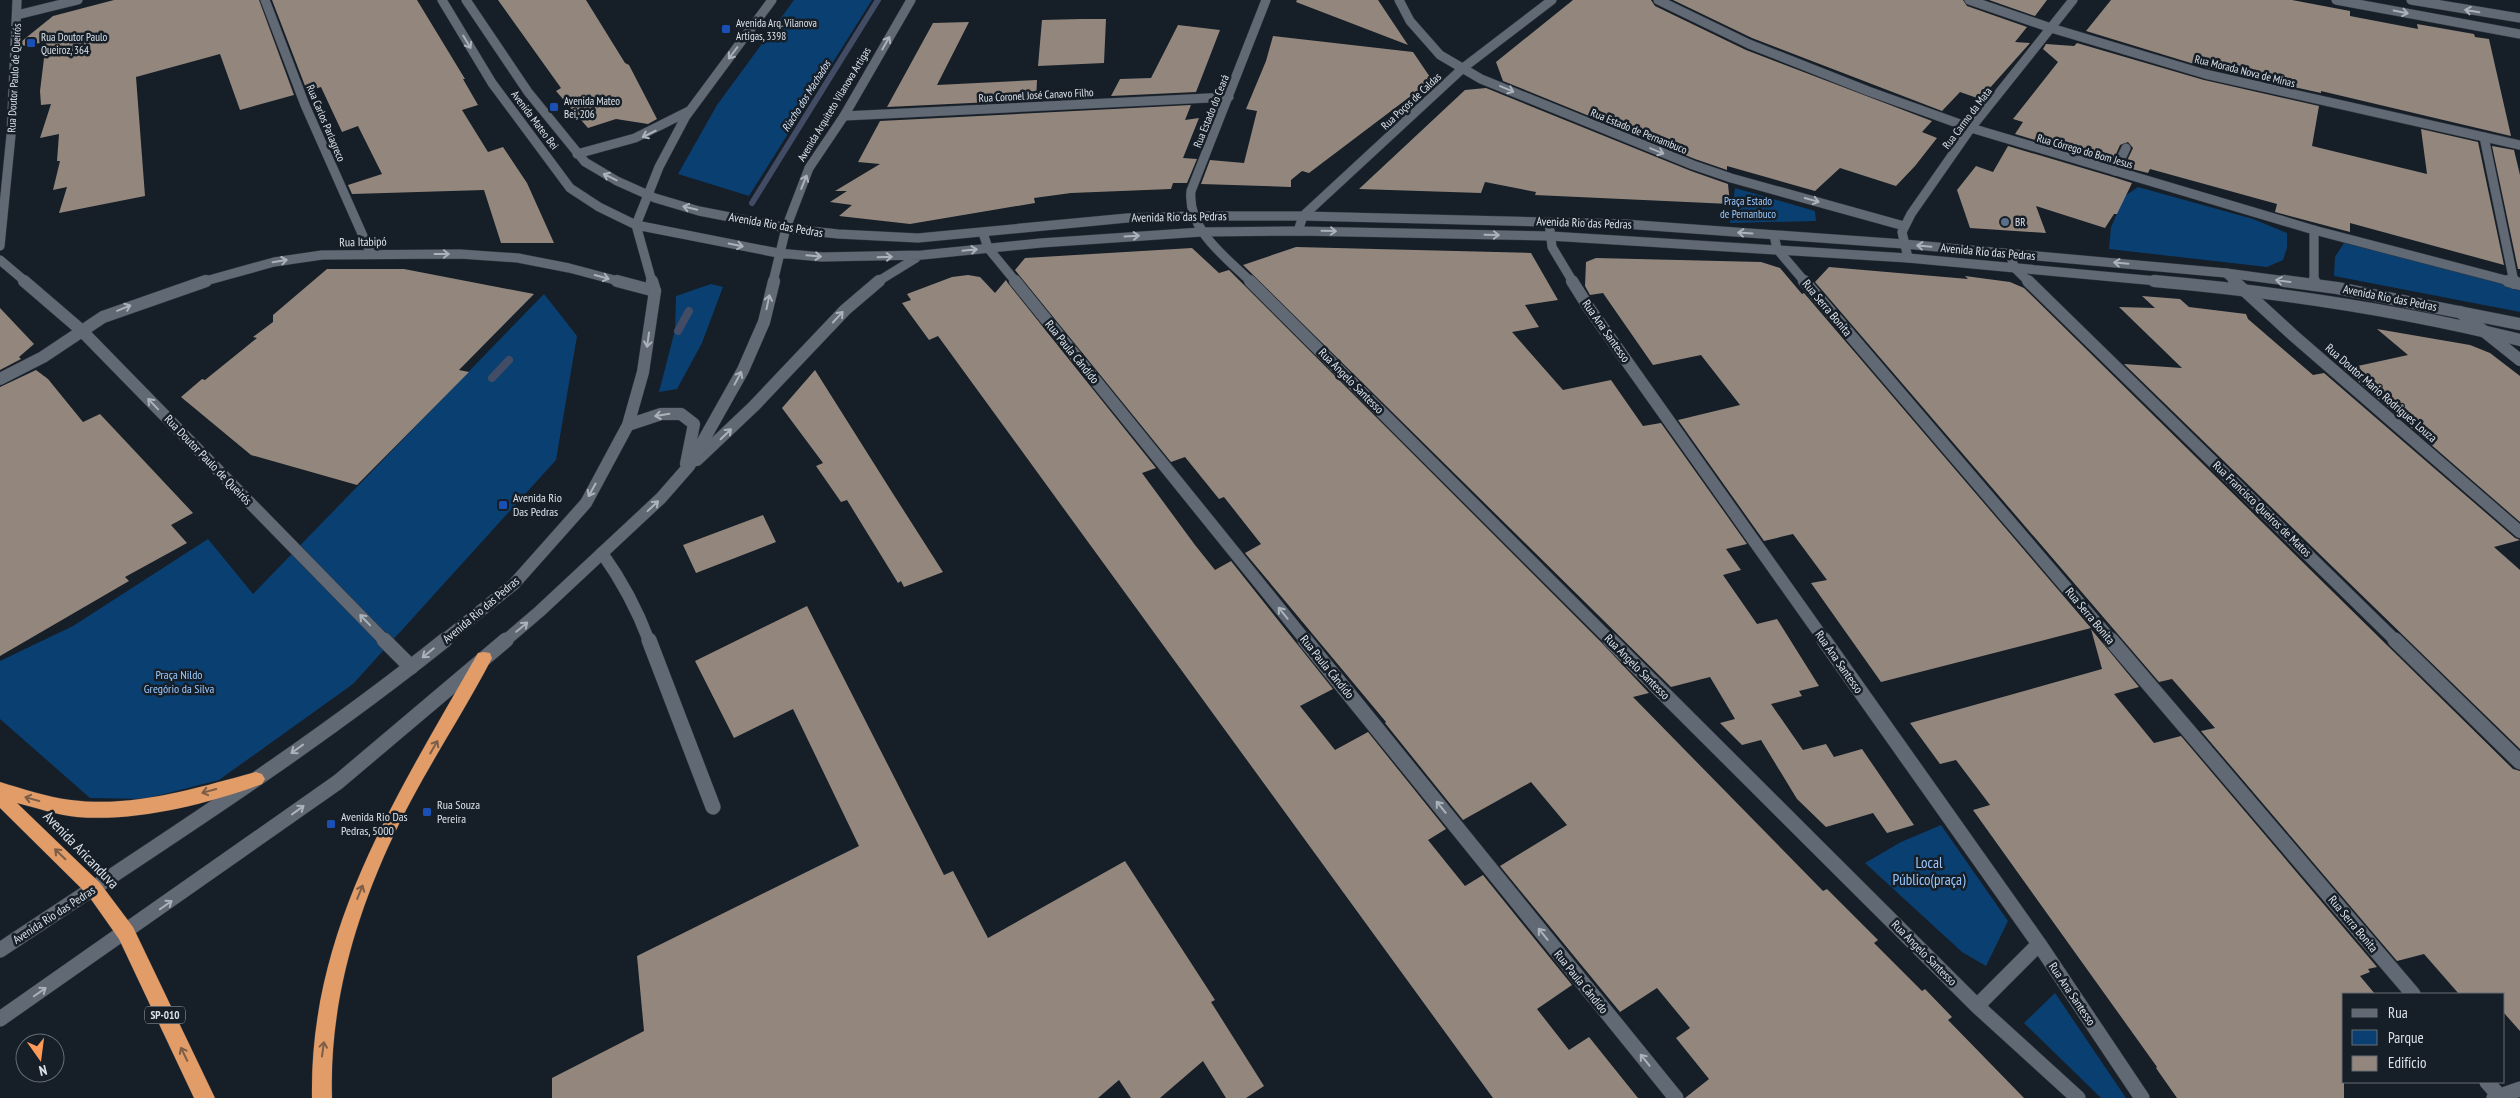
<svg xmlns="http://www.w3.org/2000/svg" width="2520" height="1098" font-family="'PT Sans Narrow',sans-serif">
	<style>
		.green { fill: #0a3f71 }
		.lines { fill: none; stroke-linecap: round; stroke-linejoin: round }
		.stream-far1 { stroke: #424c65; stroke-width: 6 }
		.stream { stroke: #424c65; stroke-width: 8 }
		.building { fill: #93877d }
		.lane-far2-casing { stroke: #333840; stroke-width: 10 }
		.lane-far1-casing { stroke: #333840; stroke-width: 13 }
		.lane-casing { stroke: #333840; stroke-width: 16 }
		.street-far2-casing { stroke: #333840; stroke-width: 10 }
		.street-far1-casing { stroke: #333840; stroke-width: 13 }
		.street-casing { stroke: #333840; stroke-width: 16 }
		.secondary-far2-casing { stroke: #333840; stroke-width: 10 }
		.secondary-far1-casing { stroke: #333840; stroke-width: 13 }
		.secondary-casing { stroke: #333840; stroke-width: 16 }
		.highway-casing { stroke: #333840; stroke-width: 1 }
		.lane-far2 { stroke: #606974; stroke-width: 9 }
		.lane-far1 { stroke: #606974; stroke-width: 12 }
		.lane { stroke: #606974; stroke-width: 15 }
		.street-far2 { stroke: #606974; stroke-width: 9 }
		.street-far1 { stroke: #606974; stroke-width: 12 }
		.street { stroke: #606974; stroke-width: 15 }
		.secondary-far2 { stroke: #606974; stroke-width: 9 }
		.secondary-far1 { stroke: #606974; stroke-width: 12 }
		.secondary { stroke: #606974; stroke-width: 15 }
		.highway { fill: #e19c68; fill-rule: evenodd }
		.oneway { stroke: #abb2ba }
		.oneway2 { stroke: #7c5d48 }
		.transit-dot { fill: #1a4fb4; stroke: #161e27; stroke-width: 2 }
		.service-dot { fill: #5c6f8a; stroke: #161e27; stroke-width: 2 }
		.labels { text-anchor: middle; stroke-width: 5; stroke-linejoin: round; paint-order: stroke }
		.far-poi-label { font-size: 11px; fill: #dde2e9; stroke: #161e27; text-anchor: start }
		.far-street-label { font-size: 11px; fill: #dde2e9; stroke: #161e27 }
		.far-water-label { font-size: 11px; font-style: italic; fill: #d7e5f9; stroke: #161e27 }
		.far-park-label { font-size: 11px; fill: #9ac9ff; stroke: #161e27 }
		.shield { fill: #161e27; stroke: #a1a7af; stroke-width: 1 }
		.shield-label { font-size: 11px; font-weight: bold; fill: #dde2e9 }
		.street-label { font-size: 12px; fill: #dde2e9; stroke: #161e27 }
		.poi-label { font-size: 12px; fill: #dde2e9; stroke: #161e27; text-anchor: start }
		.park-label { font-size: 12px; fill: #9ac9ff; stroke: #161e27 }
		.near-street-label { font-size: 15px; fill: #dde2e9; stroke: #161e27 }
		.near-park-label { font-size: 15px; fill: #9ac9ff; stroke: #161e27 }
	</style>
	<rect width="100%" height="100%" fill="#161e27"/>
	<path class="green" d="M794 0H872L749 196 678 174 717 105Z
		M2138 187 2253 219 2287 233V248L2283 260 2267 267 2109 249 2111 227 2125 196Z
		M1735 188 1815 211 1816 221 1730 223Z
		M2344 243 2520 286V312L2334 276 2335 257Z
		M711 284 723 287 702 343 677 389 659 392 675 330 676 296Z
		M544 294 577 336 556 460 353 684 219 780 145 799 90 798 0 719V661L73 626 208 539 253 594Z
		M1941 825 2008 921 1986 966 1962 952 1865 863 1901 842Z
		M2055 993 2126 1098H2101L2024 1023Z"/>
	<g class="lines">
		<path class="stream-far1" d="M752 203 878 0"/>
		<path class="stream" d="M678 331 689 311
			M492 378 509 360"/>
	</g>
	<path class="building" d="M114 0H259L294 95 240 110 220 54 136 77 145 196 59 213 67 187 53 190 60 161H57L59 134 40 138 51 104 41 105 40 91 46 42 22 46V41L53 16Z
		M272 0H417L465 79H463L478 105 462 110 488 152 503 147 527 183 554 243H501L484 190 352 194 348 185 382 174 358 126 342 132 321 87 307 91Z
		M498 0H586L625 63 629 65 657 119 648 124 616 119 588 128 556 91 561 88Z
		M1297 0H1378L1408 45 1296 2Z
		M1573 0H1651L1655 6 1746 50 1932 121 1922 132 1937 138 1915 166 1896 186 1840 168 1815 191 1727 166V170L1695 159 1503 81 1496 62Z
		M1673 0H1963L1967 6 2027 27 2015 42 2030 43 1980 99 1960 92 1942 111 1752 38Z
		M1989 0H2047L2035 16Z
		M2111 0H2292L2350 11V16L2418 29 2417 24 2474 34 2475 37 2489 39 2511 136 2321 91V93L2207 68 2086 31Z
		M1081 19H1106L1104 63 1038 66 1042 20Z
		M969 22 937 85 1037 80 1036 100 887 107 933 23Z
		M1178 25 1220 30 1196 92 1111 96 1120 79 1151 78Z
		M1273 36 1413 52 1432 80 1309 173 1302 171 1291 180V187L1201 184 1210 160 1244 163 1257 111 1246 109 1266 61Z
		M2077 43 2204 80 2319 106 2312 146 2427 174 2421 129 2478 142 2504 265 2350 223V232L2275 212 2277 204 2150 169 2148 173 2124 167 2133 148 2128 142 2120 145 2112 163 2015 134 2023 122 2013 119 2058 62 2043 49 2046 44 2074 46Z
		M1486 88 1691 171 1728 184 1730 204 1535 195 1536 192 1485 182 1481 193 1359 189 1465 90Z
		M1191 105 1185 120 1199 118 1183 158 1197 159 1187 183H1173L1171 189 1071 193 1034 198 1035 203 910 224 839 216 852 205 830 202 847 191H835L880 164 858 162 880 121Z
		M2008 146 2113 177 2132 183 2117 214H2114L2105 228 2036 206 2046 233 1970 228 1957 190 1976 166 1993 172Z
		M2492 146 2514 150 2520 175V269H2518Z
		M1296 247 1531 253 1558 300 1525 305 1539 327 1512 332 1563 390 1611 380 1643 426 1661 423 1747 544 1726 549 1741 570 1723 575 1757 624 1777 619 1819 686 1799 691 1802 696 1771 704 1803 750 1826 744 1834 757 1862 749 1914 825 1887 833 1873 813 1826 827 1797 799 1761 740 1742 745 1720 723 1735 719 1710 677 1671 687 1243 265Z
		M1192 248 1219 273 1229 270 1601 642 1649 693 1633 697 1823 891 1827 889 1878 940 1874 943 1922 991 1925 989 1952 1017 1948 1020 2024 1098H1685L1709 1079 1676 1038 1690 1028 1657 988 1620 1012 1500 866 1567 825 1531 782 1463 820 1385 723 1386 722 1245 553 1261 544 1224 497 1219 499 1185 457 1171 462 1015 270 1025 258Z
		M1596 258 1761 262 1780 268 1802 294 1804 293 2091 628 1881 682 1811 583 1827 580 1793 534 1764 541 1678 420 1740 405 1701 355 1653 365 1603 293 1590 295 1585 286 1586 262Z
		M1829 267 1968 279 1965 276 2010 282 2024 288 2513 769 2520 771V1031L2504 1013V994H2459L2424 954 2397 961 2201 731 2215 728 2172 679 2159 682 1815 282Z
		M327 269H404L534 294 459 370 469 372 357 485 251 455 181 397 202 379 205 380 257 338 253 337 273 322V315Z
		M968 275 980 277 995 293 1006 280 1007 282 1156 468 1142 473 1195 545 1215 570 1231 561 1333 689 1300 706 1335 750 1368 732 1446 829 1428 840 1465 886 1483 875 1572 985 1537 1009 1569 1050 1589 1037 1638 1098H1493L938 336 929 340 902 303 911 300 907 294 952 277Z
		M2142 296 2180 299 2189 307 2246 314 2248 319 2313 375 2324 373 2515 538 2520 540 2494 547 2520 570V749L2124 364 2182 368 2119 307 2155 308Z
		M0 308 34 344 19 357 21 359 0 370Z
		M2377 329 2470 345 2490 353 2520 376V522L2344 369 2408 355Z
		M36 370 48 379 83 422 100 414 193 513 171 525 187 543 125 577 129 581 0 656V387Z
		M815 370 890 489 943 572 904 587 901 581 898 583 847 500 841 502 816 466 823 463 782 408Z
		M763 515 776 542 696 573 683 545Z
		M807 606 944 875 953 871 988 938 1125 861 1215 1000 1211 1002 1264 1086 1246 1098H1226L1203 1061 1160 1098H1131L1119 1080 1098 1098H552V1078L644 1031 637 956 859 846 793 709 734 738 695 661Z
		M2091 629 2139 687 2114 694 2154 743 2181 736 2377 967 2368 969 2370 972 2360 976 2375 994H2344V1098H2177L2156 1068 2157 1067 1973 810 1990 805 1956 760 1940 764 1910 723 2102 669Z"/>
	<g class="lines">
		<g class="lane-far2-casing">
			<path id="lane-far2" d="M2484 137 2514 282
				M2115 171 2126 148
				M2314 230V282"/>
		</g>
		<g class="lane-far1-casing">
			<path id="lane-far1" d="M2314 281V285
				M2514 281V283
				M602 553C622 581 637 609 649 641"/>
		</g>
		<g class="lane-casing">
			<path id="lane" d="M649 640 713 807"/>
		</g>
		<g class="street-far2-casing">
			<path id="street-far2" d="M265 0 305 105 371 254
				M1399 0 1410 21 1440 55 1481 79 1693 165 1731 178 1904 226
				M1658 0 1749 44 1868 91 1971 128 2314 230 2513 282
				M1969 0 2051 28 2205 74 2520 145
				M17 15 78 0
				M844 116 1229 97
				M1549 222 1552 247 1573 282
				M1298 231 1303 216 1463 68 1552 0
				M983 233 988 248 1016 282
				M1774 235 1777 249 1805 282
				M0 246 11 135 17 0
				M2010 253 2014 267 2029 282
				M1908 258 1902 232 1911 214 1971 128 2073 0
				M0 260 26 282
				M2226 273 2236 282
				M202 282 274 262 322 255 460 254 518 258 569 268 622 282
				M1251 282C1226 257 1187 230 1191 191L1266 0"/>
		</g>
		<g class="street-far1-casing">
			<path id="street-far1" d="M24 281 81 330 385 641
				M617 281 655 291
				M1015 281 1306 641
				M1250 281 1611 641
				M1572 281 1589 308 1825 641
				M1804 281 2112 641
				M2028 281 2396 641
				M2234 281 2294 336 2520 532
				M2508 281 2520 284
				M2460 312 2520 360
				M0 379 43 357 103 317 206 281"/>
		</g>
		<g class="street-casing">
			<path id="street" d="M384 640 411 667
				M1305 640 1676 1098
				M1610 640 1977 1006 2078 1098
				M1824 640 2039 944 2142 1098
				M2111 640 2413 994
				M2395 640 2520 762
				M1977 1006 2039 944
				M2487 1082 2501 1098
				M2494 1098 2520 1089"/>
		</g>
		<g class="secondary-far2-casing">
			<path id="secondary-far2" d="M442 0 492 83 570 188 599 207 636 225 778 253 822 257 922 255 1041 243 1201 232 1298 231 1550 236 1908 258 2168 282
				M466 0 528 92 585 162 617 181 655 198 699 211 792 229 838 234 918 238 1127 218 1194 216H1303L1624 224 1904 244 2226 273 2293 282
				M2336 0 2520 34
				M2411 0 2520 18
				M577 154 635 138 689 111
				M636 225 659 167 686 116 772 0
				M636 225 652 282
				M773 282 786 228 809 168 844 116 911 0
				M877 282 916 258"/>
		</g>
		<g class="secondary-far1-casing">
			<path id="secondary-far1" d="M2154 281C2278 292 2400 310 2520 340
				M2284 281 2337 288 2520 324
				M628 425 661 414H681L694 424 686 464
				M697 460 754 406 845 310 879 281
				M443 641 514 584 586 503 628 425 643 372 655 291 652 281
				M505 641 540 611 661 498 689 466 743 370 764 322 774 281"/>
		</g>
		<g class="secondary-casing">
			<path id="secondary" d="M0 950C150 850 304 753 445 640
				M0 1019 338 782 506 640"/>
		</g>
		<g class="highway-casing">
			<path id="highway" d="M484 652 490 653 492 658C463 714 427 767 399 824 357 910 329 1002 332 1098H312C309 929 398 794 478 653Z
				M256 772 262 774 265 779 262 784C207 804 136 822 77 817 57 815 37 808 17 803L100 883 133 927 215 1098H194L119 939 88 895 0 808V782C23 789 47 797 71 800 134 808 196 788 256 772Z"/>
		</g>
		<use href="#lane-far2" class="lane-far2"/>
		<use href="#lane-far1" class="lane-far1"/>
		<use href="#lane" class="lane"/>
		<use href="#street-far2" class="street-far2"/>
		<use href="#street-far1" class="street-far1"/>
		<use href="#street" class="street"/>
		<use href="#secondary-far2" class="secondary-far2"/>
		<use href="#secondary-far1" class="secondary-far1"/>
		<use href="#secondary" class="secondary"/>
		<use href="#highway" class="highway"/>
	</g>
	<defs><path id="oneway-shaft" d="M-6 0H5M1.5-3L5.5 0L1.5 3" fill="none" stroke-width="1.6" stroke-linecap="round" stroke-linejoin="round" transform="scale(1.25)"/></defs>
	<g class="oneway">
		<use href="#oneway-shaft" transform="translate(2472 11) rotate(-170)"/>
		<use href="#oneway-shaft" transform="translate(2401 12) rotate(11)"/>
		<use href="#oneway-shaft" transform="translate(467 42) rotate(59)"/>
		<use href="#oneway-shaft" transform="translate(886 43) rotate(-60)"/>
		<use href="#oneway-shaft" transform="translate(733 53) rotate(127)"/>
		<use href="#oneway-shaft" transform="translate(1507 89) rotate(23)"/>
		<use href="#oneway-shaft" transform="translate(649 134) rotate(154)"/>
		<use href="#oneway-shaft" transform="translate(1657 151) rotate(22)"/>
		<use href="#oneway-shaft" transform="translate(610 177) rotate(-154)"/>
		<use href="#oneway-shaft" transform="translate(804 182) rotate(-68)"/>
		<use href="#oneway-shaft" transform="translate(1812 200) rotate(15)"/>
		<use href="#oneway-shaft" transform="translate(690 208) rotate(-166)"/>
		<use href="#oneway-shaft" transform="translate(1329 231) rotate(1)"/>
		<use href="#oneway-shaft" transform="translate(1745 233) rotate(-176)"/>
		<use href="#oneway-shaft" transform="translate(1492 235) rotate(1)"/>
		<use href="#oneway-shaft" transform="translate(1132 236) rotate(-3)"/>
		<use href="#oneway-shaft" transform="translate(736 245) rotate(11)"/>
		<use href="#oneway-shaft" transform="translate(1924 246) rotate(-175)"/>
		<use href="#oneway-shaft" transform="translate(970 250) rotate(-6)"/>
		<use href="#oneway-shaft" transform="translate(442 254)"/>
		<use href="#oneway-shaft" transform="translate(814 256) rotate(5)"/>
		<use href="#oneway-shaft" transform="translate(885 257) rotate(-2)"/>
		<use href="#oneway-shaft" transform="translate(280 261) rotate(-9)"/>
		<use href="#oneway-shaft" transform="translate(2121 263) rotate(-175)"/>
		<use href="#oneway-shaft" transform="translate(602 277) rotate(15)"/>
		<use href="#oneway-shaft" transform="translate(2283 281) rotate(-172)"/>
		<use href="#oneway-shaft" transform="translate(768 302) rotate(-78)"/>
		<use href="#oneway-shaft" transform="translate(124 308) rotate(-22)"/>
		<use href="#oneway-shaft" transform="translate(838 317) rotate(-47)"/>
		<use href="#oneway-shaft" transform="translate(648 340) rotate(98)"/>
		<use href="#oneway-shaft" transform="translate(738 378) rotate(-62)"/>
		<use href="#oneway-shaft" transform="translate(153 404) rotate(-134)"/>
		<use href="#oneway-shaft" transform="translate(662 415) rotate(171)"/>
		<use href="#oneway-shaft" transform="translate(726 434) rotate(-44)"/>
		<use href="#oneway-shaft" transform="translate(592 490) rotate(119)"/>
		<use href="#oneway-shaft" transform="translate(653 506) rotate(-43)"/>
		<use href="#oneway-shaft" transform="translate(1283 613) rotate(-129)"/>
		<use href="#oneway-shaft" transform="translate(365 620) rotate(-134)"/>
		<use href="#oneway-shaft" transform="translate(522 627) rotate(-40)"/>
		<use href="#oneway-shaft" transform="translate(428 653) rotate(141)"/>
		<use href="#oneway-shaft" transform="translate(297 749) rotate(144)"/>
		<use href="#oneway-shaft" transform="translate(1441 807) rotate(-129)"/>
		<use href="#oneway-shaft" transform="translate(298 810) rotate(-36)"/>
		<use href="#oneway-shaft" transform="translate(166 905) rotate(-35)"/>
		<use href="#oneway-shaft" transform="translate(1543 934) rotate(-129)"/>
		<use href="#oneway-shaft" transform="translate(40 992) rotate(-35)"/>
		<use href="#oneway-shaft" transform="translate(1645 1060) rotate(-129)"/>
	</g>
	<g class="oneway2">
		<use href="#oneway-shaft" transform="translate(434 747) rotate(-60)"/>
		<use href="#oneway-shaft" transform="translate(209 791) rotate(165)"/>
		<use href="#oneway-shaft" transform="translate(32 799) rotate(-165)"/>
		<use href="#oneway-shaft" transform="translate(60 854) rotate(-136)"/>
		<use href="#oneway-shaft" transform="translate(360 892) rotate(-68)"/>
		<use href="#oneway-shaft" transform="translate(323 1049) rotate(-82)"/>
		<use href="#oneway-shaft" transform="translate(184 1054) rotate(-116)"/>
	</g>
	<g class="transit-dot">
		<rect x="721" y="24" width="10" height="10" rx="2.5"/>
		<rect x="26" y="38" width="10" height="10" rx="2.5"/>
		<rect x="549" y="102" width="10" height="10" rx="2.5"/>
		<rect x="498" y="500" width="10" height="10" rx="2.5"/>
		<rect x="422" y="807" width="10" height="10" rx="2.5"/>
		<rect x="326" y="819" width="10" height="10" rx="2.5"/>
	</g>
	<circle class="service-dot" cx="2005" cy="222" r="5"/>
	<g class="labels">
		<g class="far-poi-label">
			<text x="736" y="27">Avenida Arq. Vilanova<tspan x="736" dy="13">Artigas, 3398</tspan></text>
			<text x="41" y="41">Rua Doutor Paulo<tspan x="41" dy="13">Queiroz, 364</tspan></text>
			<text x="564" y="105">Avenida Mateo<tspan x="564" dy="13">Bei, 206</tspan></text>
			<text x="2015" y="226">BR</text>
		</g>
		<g class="far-street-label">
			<text transform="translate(2245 71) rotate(14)" y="4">Rua Morada Nova de Minas</text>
			<text transform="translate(14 78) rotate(-87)" y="4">Rua Doutor Paulo de Queirós</text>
			<text transform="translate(1036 95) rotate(-3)" y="4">Rua Coronel José Canavo Filho</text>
			<text transform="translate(1411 101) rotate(-43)" y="4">Rua Poços de Caldas</text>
			<text transform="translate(834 104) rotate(-59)" y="4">Avenida Arquiteto Vilanova Artigas</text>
			<text transform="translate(1211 111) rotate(-68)" y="4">Rua Estado do Ceará</text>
			<text transform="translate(1967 118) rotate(-53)" y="4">Rua Carmo da Mata</text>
			<text transform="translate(535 120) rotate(53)" y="4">Avenida Mateo Bei</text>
			<text transform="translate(326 123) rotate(67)" y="4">Rua Carlos Parlagreco</text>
			<text transform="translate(1639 131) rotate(22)" y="4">Rua Estado de Pernambuco</text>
			<text transform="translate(2085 151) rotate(16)" y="4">Rua Córrego do Bom Jesus</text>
		</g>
		<g class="far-water-label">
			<text transform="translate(806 96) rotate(-58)" y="4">Riacho dos Machados</text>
		</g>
		<g class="far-park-label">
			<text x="1748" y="205">Praça Estado<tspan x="1748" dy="13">de Pernanbuco</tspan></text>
		</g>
		<rect class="shield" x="145" y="1006.5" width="40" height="17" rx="4"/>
		<g class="shield-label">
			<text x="165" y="1019">SP-010</text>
		</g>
		<g class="street-label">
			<text transform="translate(1179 217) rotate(-1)" y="4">Avenida Rio das Pedras</text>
			<text transform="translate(1584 223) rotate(2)" y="4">Avenida Rio das Pedras</text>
			<text transform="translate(776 225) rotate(10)" y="4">Avenida Rio das Pedras</text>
			<text transform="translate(363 242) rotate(-1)" y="4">Rua Itabipó</text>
			<text transform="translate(1988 252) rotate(5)" y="4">Avenida Rio das Pedras</text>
			<text transform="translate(2390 298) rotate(11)" y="4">Avenida Rio das Pedras</text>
			<text transform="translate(1827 308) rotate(50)" y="4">Rua Serra Bonita</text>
			<text transform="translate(1606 331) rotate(55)" y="4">Rua Ana Santesso</text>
			<text transform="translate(1072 352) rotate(51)" y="4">Rua Paula Cândido</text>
			<text transform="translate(1351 381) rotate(45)" y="4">Rua Angelo Santesso</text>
			<text transform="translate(2381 393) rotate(41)" y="4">Rua Doutor Mario Rodrigues Louza</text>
			<text transform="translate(208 460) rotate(46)" y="4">Rua Doutor Paulo de Queirós</text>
			<text transform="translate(2262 509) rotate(44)" y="4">Rua Francisco Queiros de Matos</text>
			<text transform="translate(481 610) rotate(-40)" y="4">Avenida Rio das Pedras</text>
			<text transform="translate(2090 616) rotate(50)" y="4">Rua Serra Bonita</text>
			<text transform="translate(1839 662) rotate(55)" y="4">Rua Ana Santesso</text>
			<text transform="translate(1327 667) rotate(51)" y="4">Rua Paula Cândido</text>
			<text transform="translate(1637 667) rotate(45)" y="4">Rua Angelo Santesso</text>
			<text transform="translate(54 915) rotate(-33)" y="4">Avenida Rio das Pedras</text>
			<text transform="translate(2353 924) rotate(50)" y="4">Rua Serra Bonita</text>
			<text transform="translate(1924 953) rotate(45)" y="4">Rua Angelo Santesso</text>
			<text transform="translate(1581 982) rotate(51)" y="4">Rua Paula Cândido</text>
			<text transform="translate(2072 994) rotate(56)" y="4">Rua Ana Santesso</text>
		</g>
		<g class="poi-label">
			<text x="513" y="502">Avenida Rio<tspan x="513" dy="14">Das Pedras</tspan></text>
			<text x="437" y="809">Rua Souza<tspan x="437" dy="14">Pereira</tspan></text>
			<text x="341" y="821">Avenida Rio Das<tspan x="341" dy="14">Pedras, 5000</tspan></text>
		</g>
		<g class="park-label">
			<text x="179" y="679">Praça Nildo<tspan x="179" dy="14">Gregório da Silva</tspan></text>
		</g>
		<g class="near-street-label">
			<text transform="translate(81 850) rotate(46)" y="5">Avenida Aricanduva</text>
		</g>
		<g class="near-park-label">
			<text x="1929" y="868">Local<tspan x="1929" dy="17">Público(praça)</tspan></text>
		</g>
	</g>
	<rect x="2342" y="993" width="162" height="90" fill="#161e27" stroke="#666c75"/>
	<rect x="2352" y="1009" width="25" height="8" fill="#606974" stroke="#666c75"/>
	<text x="2388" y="1018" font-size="15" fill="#dde2e9">Rua</text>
	<rect x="2352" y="1030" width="25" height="15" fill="#0a3f71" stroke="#666c75"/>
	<text x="2388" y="1043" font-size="15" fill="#dde2e9">Parque</text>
	<rect x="2352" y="1056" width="25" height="15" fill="#93877d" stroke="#666c75"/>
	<text x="2388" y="1068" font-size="15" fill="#dde2e9">Edifício</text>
	<g transform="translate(40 1058) rotate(166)"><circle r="24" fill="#161e27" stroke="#666c75"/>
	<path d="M0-4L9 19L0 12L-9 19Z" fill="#fe9b58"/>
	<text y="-8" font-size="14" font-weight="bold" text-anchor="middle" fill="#dde2e9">N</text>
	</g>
</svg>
